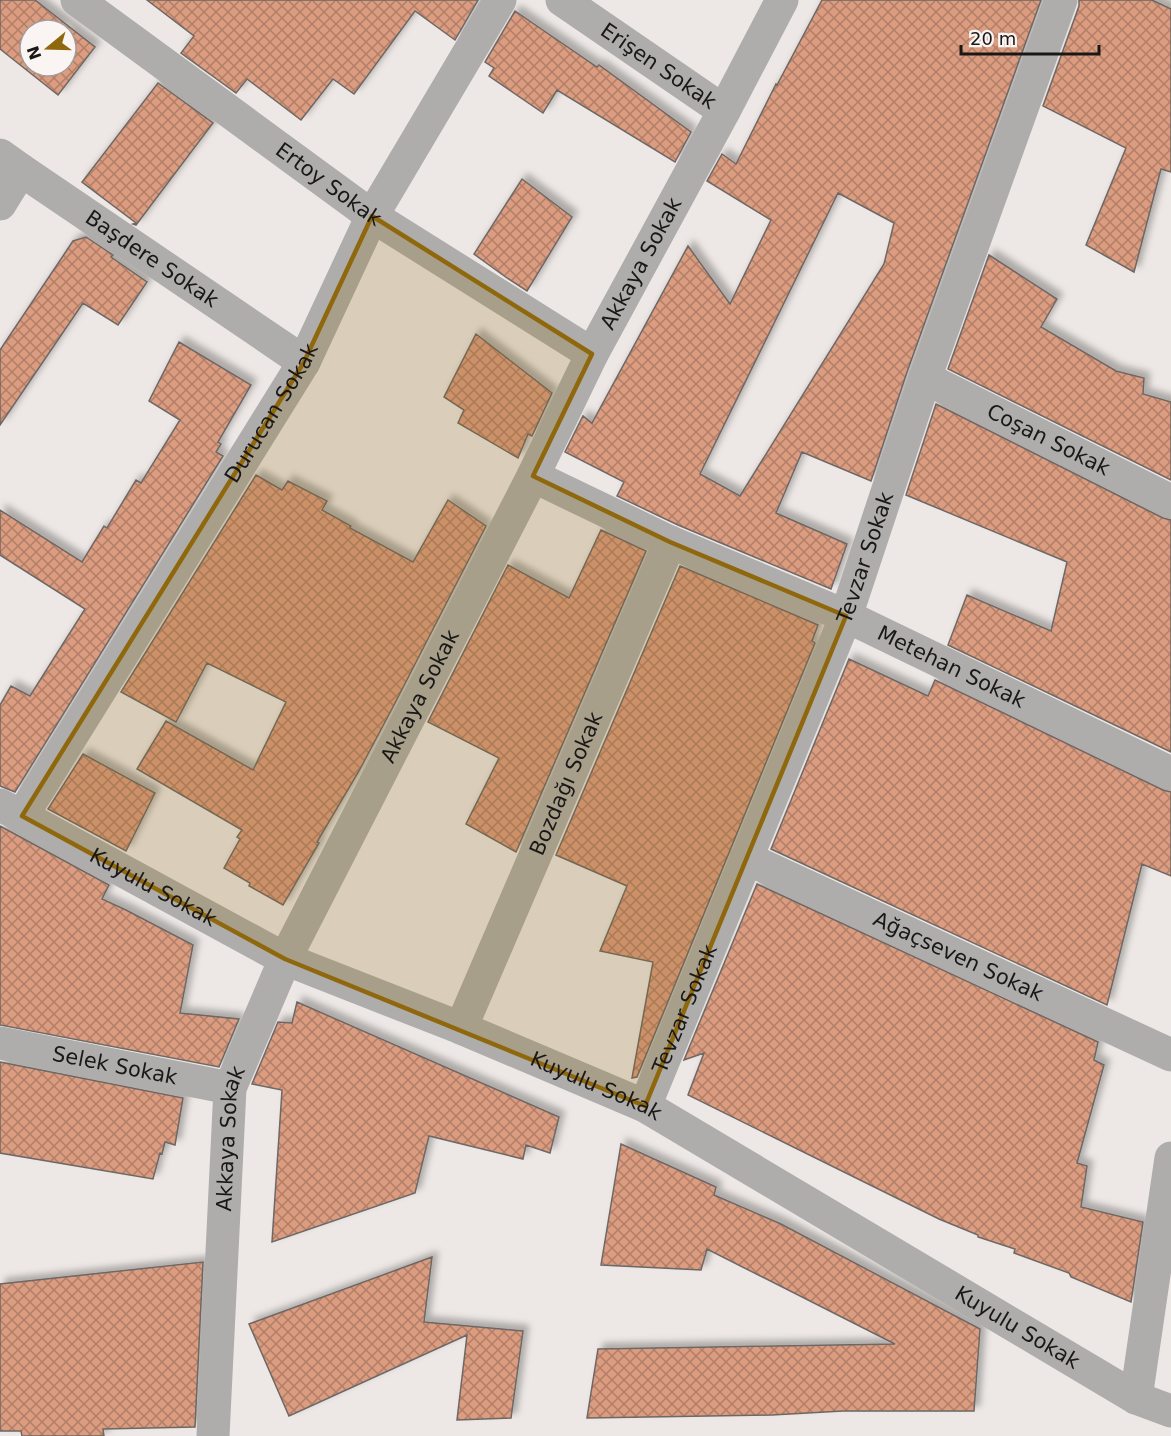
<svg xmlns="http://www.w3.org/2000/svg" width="1171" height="1436" font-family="'DejaVu Sans',sans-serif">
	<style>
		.building { fill: url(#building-cross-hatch); stroke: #6d6866; stroke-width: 1.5; fill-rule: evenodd; filter: url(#shadow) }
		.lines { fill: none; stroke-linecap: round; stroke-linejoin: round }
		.minor { stroke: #aeadab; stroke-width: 33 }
		.marked { fill: #8f680d; fill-opacity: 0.2; stroke: #8f680d; stroke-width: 4.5; stroke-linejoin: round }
		.labels { text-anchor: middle; stroke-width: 5; stroke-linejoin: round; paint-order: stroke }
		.street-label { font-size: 21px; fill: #1a1817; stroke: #faf5f2 }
	</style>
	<defs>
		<pattern id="building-cross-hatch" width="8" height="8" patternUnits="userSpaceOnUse" patternTransform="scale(1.5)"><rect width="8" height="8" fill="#db9c7f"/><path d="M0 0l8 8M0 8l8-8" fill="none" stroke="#b17e67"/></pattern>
		<filter id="shadow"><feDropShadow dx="5.5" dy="-5.5" stdDeviation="3" flood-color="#0004"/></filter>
	</defs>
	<rect width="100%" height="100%" fill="#ede8e5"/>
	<path class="building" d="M0 0H35L95 47 58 95 0 49ZM30 30H66V66H30Z
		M147 0H478L455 40 415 11 354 94 333 79 301 120 247 79 236 93 181 53 194 36Z
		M822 0H1041L907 372 871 481 802 452 776 513 847 544 831 589 678 525 617 496 624 482 565 452 583 416 592 423 688 246 730 304 771 220 707 181 722 154 736 164 776 84 777 85ZM838 193 894 223 884 264 740 496 700 474Z
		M1079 0H1152L1171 9V172L1161 169 1134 272 1086 245 1126 148 1043 106 1079 6Z
		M515 11 597 67 599 65 691 132 675 162 557 90 543 113 489 76 494 68 485 62Z
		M158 83 213 123 136 225 133 224 136 223 82 182Z
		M522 179 572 217 527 291 507 278 474 254Z
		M86 237 113 255 111 257 147 282 118 325 83 303 0 425V350L73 241Z
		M989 255 1057 299 1041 327 1116 371 1144 378 1143 394 1171 402V480L948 369Z
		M476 334 552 393 532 436 528 434 518 458 458 423 464 410 444 397Z
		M179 342 251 385 218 442 221 444 216 452 223 456 15 792 0 786V705L11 686 30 696 85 609 0 555V510L82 562 104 526 107 528 136 480 141 483 180 420 149 401Z
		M936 404 1163 518 1171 520V752L948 645 967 595 1051 631 1067 562 906 495Z
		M256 475 282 490 288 481 327 501 322 510 351 526 350 528 413 562 448 500 486 526 394 705 359 771 317 842 319 843 283 905 249 886 250 883 224 868 240 839 237 837 242 830 137 769 166 721 253 770 286 702 207 663 176 722 121 692Z
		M601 530 646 551 516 852 466 824 499 758 428 722 508 565 569 598Z
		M680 566 818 625 812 641 815 643 637 1077 632 1078 653 962 600 951 627 886 556 855Z
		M849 659 928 696 935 680 1163 790 1171 792V876L1142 864 1107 1005 771 849Z
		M83 754 155 793 126 851 48 809Z
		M0 826 109 885 102 899 126 910 193 945 180 1013 239 1019 219 1067 0 1025Z
		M757 884 1098 1042 1094 1060 1104 1065 1077 1163 1087 1166 1081 1207 1143 1222 1131 1302 1071 1277 1069 1273 1014 1253 1015 1249 978 1237V1235L939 1219 688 1095 704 1053 684 1060Z
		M297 1002 559 1117 550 1153 526 1145 523 1159 429 1136 415 1193 272 1242 282 1090 252 1084 278 1022 292 1023Z
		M0 1062 183 1098 175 1145 165 1142 162 1154 160 1153 153 1179 0 1153Z
		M621 1144 716 1187 714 1195 781 1224 980 1329 974 1411H843L772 1415 587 1418 598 1349 895 1344 707 1249 701 1270 601 1265Z
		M432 1257 424 1322 523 1331 511 1418 457 1420 467 1335 289 1416 249 1324Z
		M203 1262 195 1427 103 1429 104 1436H22L21 1431H0V1284Z"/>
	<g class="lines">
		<g class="minor">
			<path id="s1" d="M77 0 372 216 592 354"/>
			<path id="s2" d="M562 0 724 111"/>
			<path id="s3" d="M0 155 21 170 304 362"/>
			<path d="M0 204 21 170"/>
			<path id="s4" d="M925 378 1171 501"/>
			<path id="s5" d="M533 476 670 542 846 616 1171 773"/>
			<path id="s6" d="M0 805 22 816 285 959 461 1028 645 1106 1136 1398 1171 1411"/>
			<path id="s7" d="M22 816 304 362 372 216 500 0"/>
			<path id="s8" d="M746 858 1171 1055"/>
			<path id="s9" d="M461 1028 670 542"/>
			<path id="s10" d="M0 1043 230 1088"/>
			<path id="s11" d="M645 1106 846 616 925 378 1061 0"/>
			<path d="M1136 1398 1171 1158"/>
			<path id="s12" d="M213 1436 230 1088 285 959 533 476 592 354 724 111 782 0"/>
		</g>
	</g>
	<path class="marked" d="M372 216 592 354 533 476 670 542 846 616 645 1106 285 959 22 816 304 362Z"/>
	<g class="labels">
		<g class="street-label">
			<text dy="7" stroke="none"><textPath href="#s2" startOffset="117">Erişen Sokak</textPath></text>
			<text dy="7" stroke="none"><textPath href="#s1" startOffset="312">Ertoy Sokak</textPath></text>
			<text dy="7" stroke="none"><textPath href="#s3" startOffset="184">Başdere Sokak</textPath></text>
			<text dy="7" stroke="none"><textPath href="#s12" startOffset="1270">Akkaya Sokak</textPath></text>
			<text dy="7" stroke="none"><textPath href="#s7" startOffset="474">Durucan Sokak</textPath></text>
			<text dy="7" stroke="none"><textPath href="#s4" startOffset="138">Coşan Sokak</textPath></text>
			<text dy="7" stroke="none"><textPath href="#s11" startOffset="591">Tevzar Sokak</textPath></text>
			<text dy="7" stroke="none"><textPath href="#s5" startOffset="460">Metehan Sokak</textPath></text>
			<text dy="7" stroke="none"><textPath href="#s12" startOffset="784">Akkaya Sokak</textPath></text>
			<text dy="7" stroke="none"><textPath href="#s9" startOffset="266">Bozdağı Sokak</textPath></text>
			<text dy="7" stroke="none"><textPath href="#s6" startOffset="174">Kuyulu Sokak</textPath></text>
			<text dy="7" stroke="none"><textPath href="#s8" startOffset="234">Ağaçseven Sokak</textPath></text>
			<text dy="7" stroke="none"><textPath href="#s11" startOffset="105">Tevzar Sokak</textPath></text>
			<text dy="7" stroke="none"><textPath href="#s10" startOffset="117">Selek Sokak</textPath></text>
			<text dy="7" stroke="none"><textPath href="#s6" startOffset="660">Kuyulu Sokak</textPath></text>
			<text dy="7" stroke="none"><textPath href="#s12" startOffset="298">Akkaya Sokak</textPath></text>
			<text dy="7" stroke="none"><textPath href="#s6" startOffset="1146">Kuyulu Sokak</textPath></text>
		</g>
	</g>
	<g transform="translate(48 48) rotate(251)"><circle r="28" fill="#faf5f2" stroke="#a09d9a" stroke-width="1.5"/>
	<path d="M0-4.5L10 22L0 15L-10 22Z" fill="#8f680d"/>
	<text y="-9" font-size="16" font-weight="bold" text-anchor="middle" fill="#1a1817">N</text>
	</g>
	<path d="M961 45v9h138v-9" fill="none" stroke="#1a1817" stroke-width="3"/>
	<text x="970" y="45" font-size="18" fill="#1a1817" stroke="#faf5f2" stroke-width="4.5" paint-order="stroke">20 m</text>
</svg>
